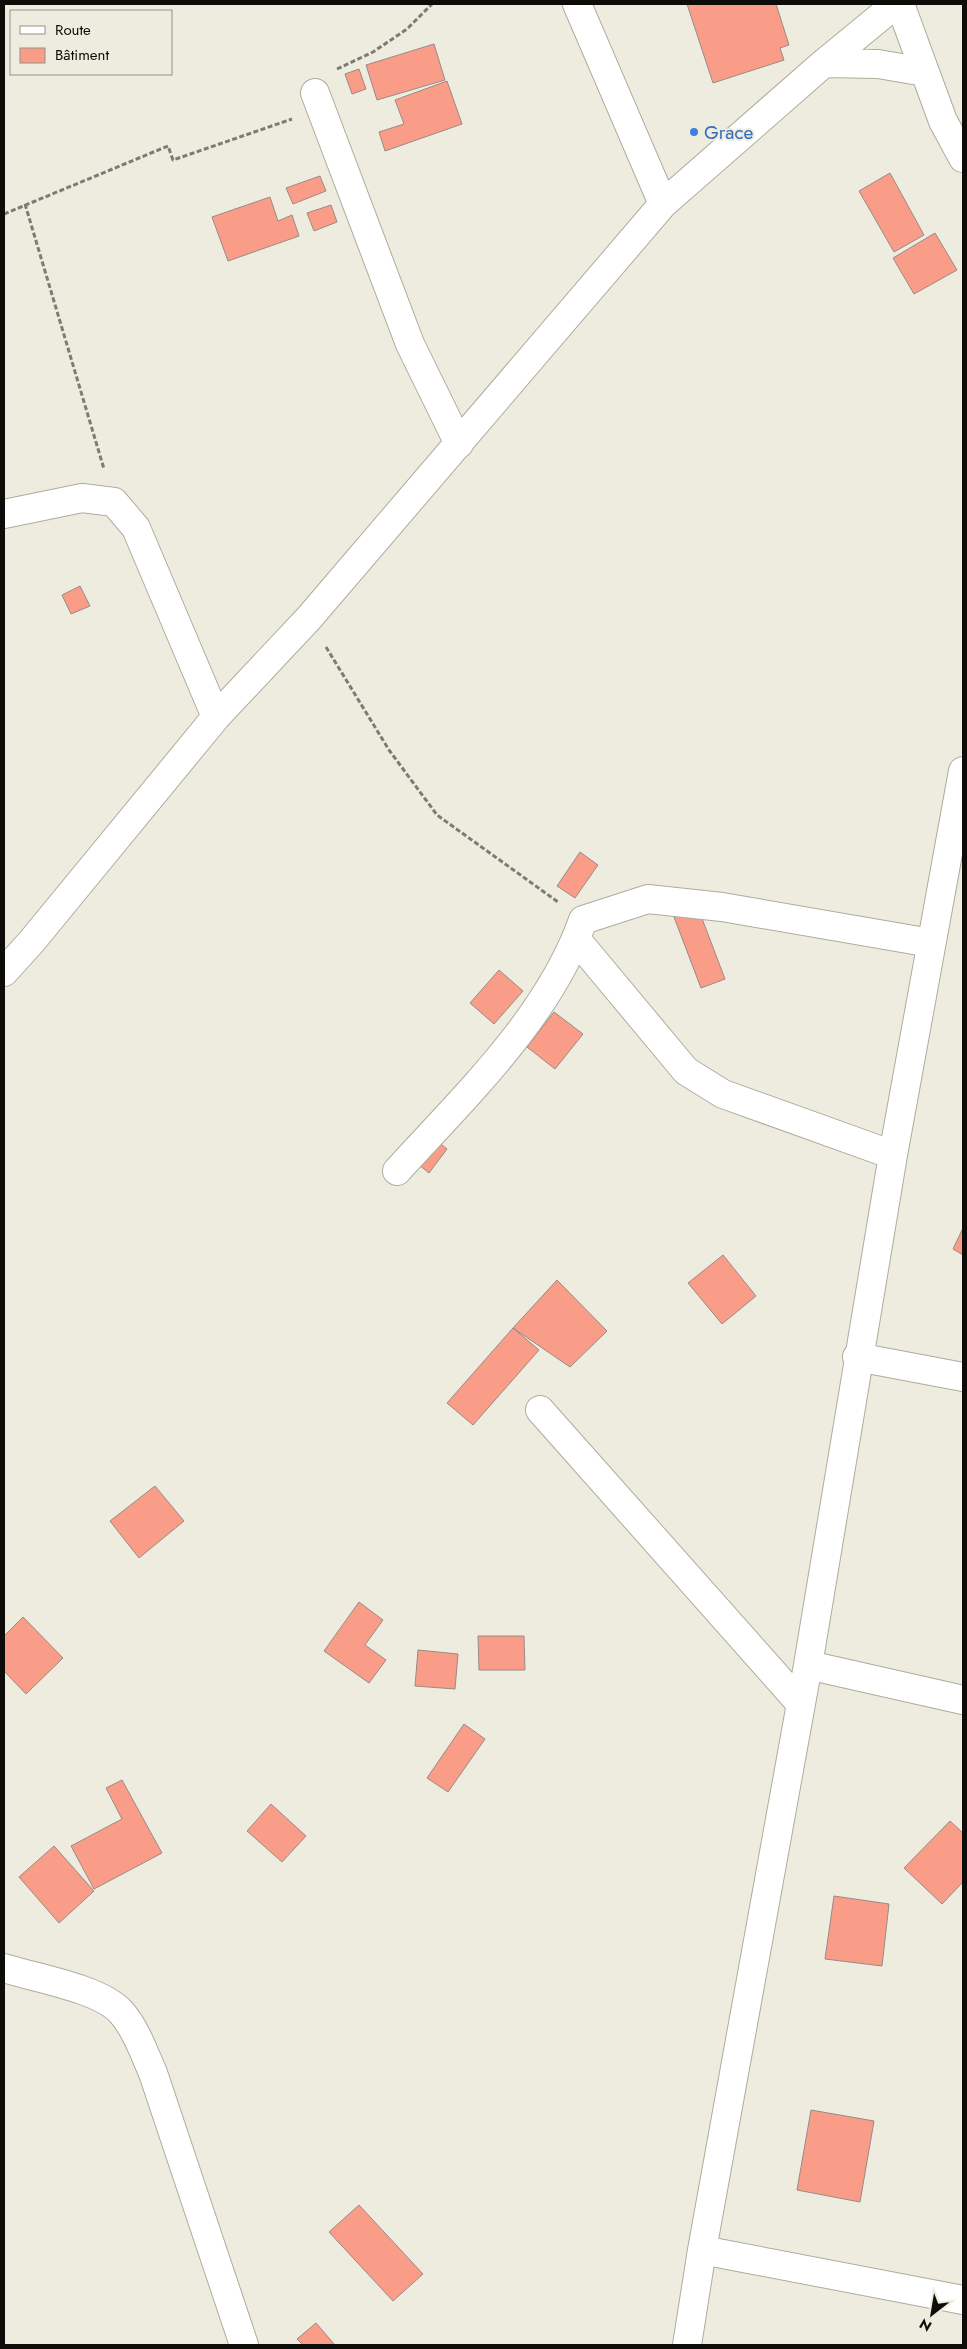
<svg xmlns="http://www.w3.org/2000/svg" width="967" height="2349" font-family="Jost,sans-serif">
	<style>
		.building { fill: #fa9d88; stroke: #998a86 }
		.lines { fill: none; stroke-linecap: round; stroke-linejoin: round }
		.street-casing { stroke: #aeac9e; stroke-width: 30 }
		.path { stroke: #7d7b72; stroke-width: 3; stroke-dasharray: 5 2.5; stroke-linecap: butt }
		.street { stroke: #fff; stroke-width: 28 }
		.shop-dot { fill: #3f7fe0; stroke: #eeecde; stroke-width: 2 }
		.labels { text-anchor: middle; stroke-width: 4; stroke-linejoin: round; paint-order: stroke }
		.shop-label { font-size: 19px; fill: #366cbe; stroke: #eeecde; text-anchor: start }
	</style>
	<rect width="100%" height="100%" fill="#eeecde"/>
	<path class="building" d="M687 4H776L789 45 780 48 784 60 713 83Z
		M434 44 445 80 377 100 366 65Z
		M359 69 366 89 352 94 345 74Z
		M447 81 462 124 385 151 379 132 404 124 395 100Z
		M890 173 924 235 894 252 859 191Z
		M320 176 326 191 293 204 286 188Z
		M270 197 278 221 292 215 299 236 228 261 212 217Z
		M331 205 337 222 314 231 307 213Z
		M935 233 957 270 914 294 893 258Z
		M80 586 90 606 71 614 62 595Z
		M580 852 598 865 575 898 557 886Z
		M698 908 725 979 701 988 674 917Z
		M499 970 523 991 494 1024 470 1003Z
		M554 1012 583 1034 555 1069 527 1047Z
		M436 1140 447 1149 429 1173 418 1164Z
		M963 1228V1255L953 1249Z
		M723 1255 756 1296 722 1324 688 1283Z
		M557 1280 607 1331 570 1367 513 1328Z
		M513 1328 539 1350 473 1425 447 1403Z
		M155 1486 184 1521 139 1558 110 1521Z
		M359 1602 383 1620 365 1645 386 1660 369 1683 324 1651Z
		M23 1617 63 1658 26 1694 4 1671V1636Z
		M478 1636H524L525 1670H479Z
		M418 1650 458 1654 455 1689 415 1686Z
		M464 1724 485 1739 448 1792 427 1778Z
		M122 1780 162 1853 94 1889 71 1846 122 1819 106 1788Z
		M271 1804 306 1836 282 1862 247 1831Z
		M950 1821 963 1833V1882L942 1904 904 1868Z
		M54 1846 94 1891 59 1923 19 1877Z
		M834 1896 889 1904 882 1966 825 1959Z
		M811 2110 874 2121 860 2202 797 2190Z
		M359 2205 423 2274 393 2301 329 2232Z
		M316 2323 335 2345H303L297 2339Z"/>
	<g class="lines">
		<g class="street-casing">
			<path id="street" d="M577 4 663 204
				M900 4 943 121 963 158
				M824 63 878 64 925 72
				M315 93 410 344 459 444
				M4 514 82 498 114 502 136 528 216 717
				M576 939 686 1071 723 1094 893 1155
				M4 972 32 941 216 717 309 618 663 204 824 63 896 4
				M397 1171C465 1096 549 1017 583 920L648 899 722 907 931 943
				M857 1357 963 1377
				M540 1410 800 1703
				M808 1665 963 1700
				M4 1968C35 1978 99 1988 121 2012 136 2029 144 2053 153 2073L244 2345
				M702 2250 963 2300
				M687 2345 702 2250 808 1665 893 1155 963 771"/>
		</g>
		<path class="path" d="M337 69 373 52 407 29 432 4
			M25 204 104 469
			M4 214 168 146 173 160 292 119
			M326 647 389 750 437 815 558 902"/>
		<use href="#street" class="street"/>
	</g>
	<circle class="shop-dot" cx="694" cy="132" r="5"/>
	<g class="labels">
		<g class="shop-label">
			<text x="704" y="139">Grace</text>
		</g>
	</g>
	<rect width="967" height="2349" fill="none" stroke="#0d0c08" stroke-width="10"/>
	<rect x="10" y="10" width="162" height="65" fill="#eeecde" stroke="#949288"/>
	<rect x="20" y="26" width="25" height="8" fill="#ffffff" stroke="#949288"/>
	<text x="55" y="35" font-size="15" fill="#0d0c08">Route</text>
	<rect x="20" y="48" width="25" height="15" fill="#fa9d88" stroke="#949288"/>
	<text x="55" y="60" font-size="15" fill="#0d0c08">Bâtiment</text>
	<g transform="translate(932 2314) rotate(211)" stroke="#eeecde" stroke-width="4" paint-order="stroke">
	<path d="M0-4L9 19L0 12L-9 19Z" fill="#0d0c08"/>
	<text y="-8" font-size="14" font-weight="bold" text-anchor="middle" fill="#0d0c08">N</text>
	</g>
</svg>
